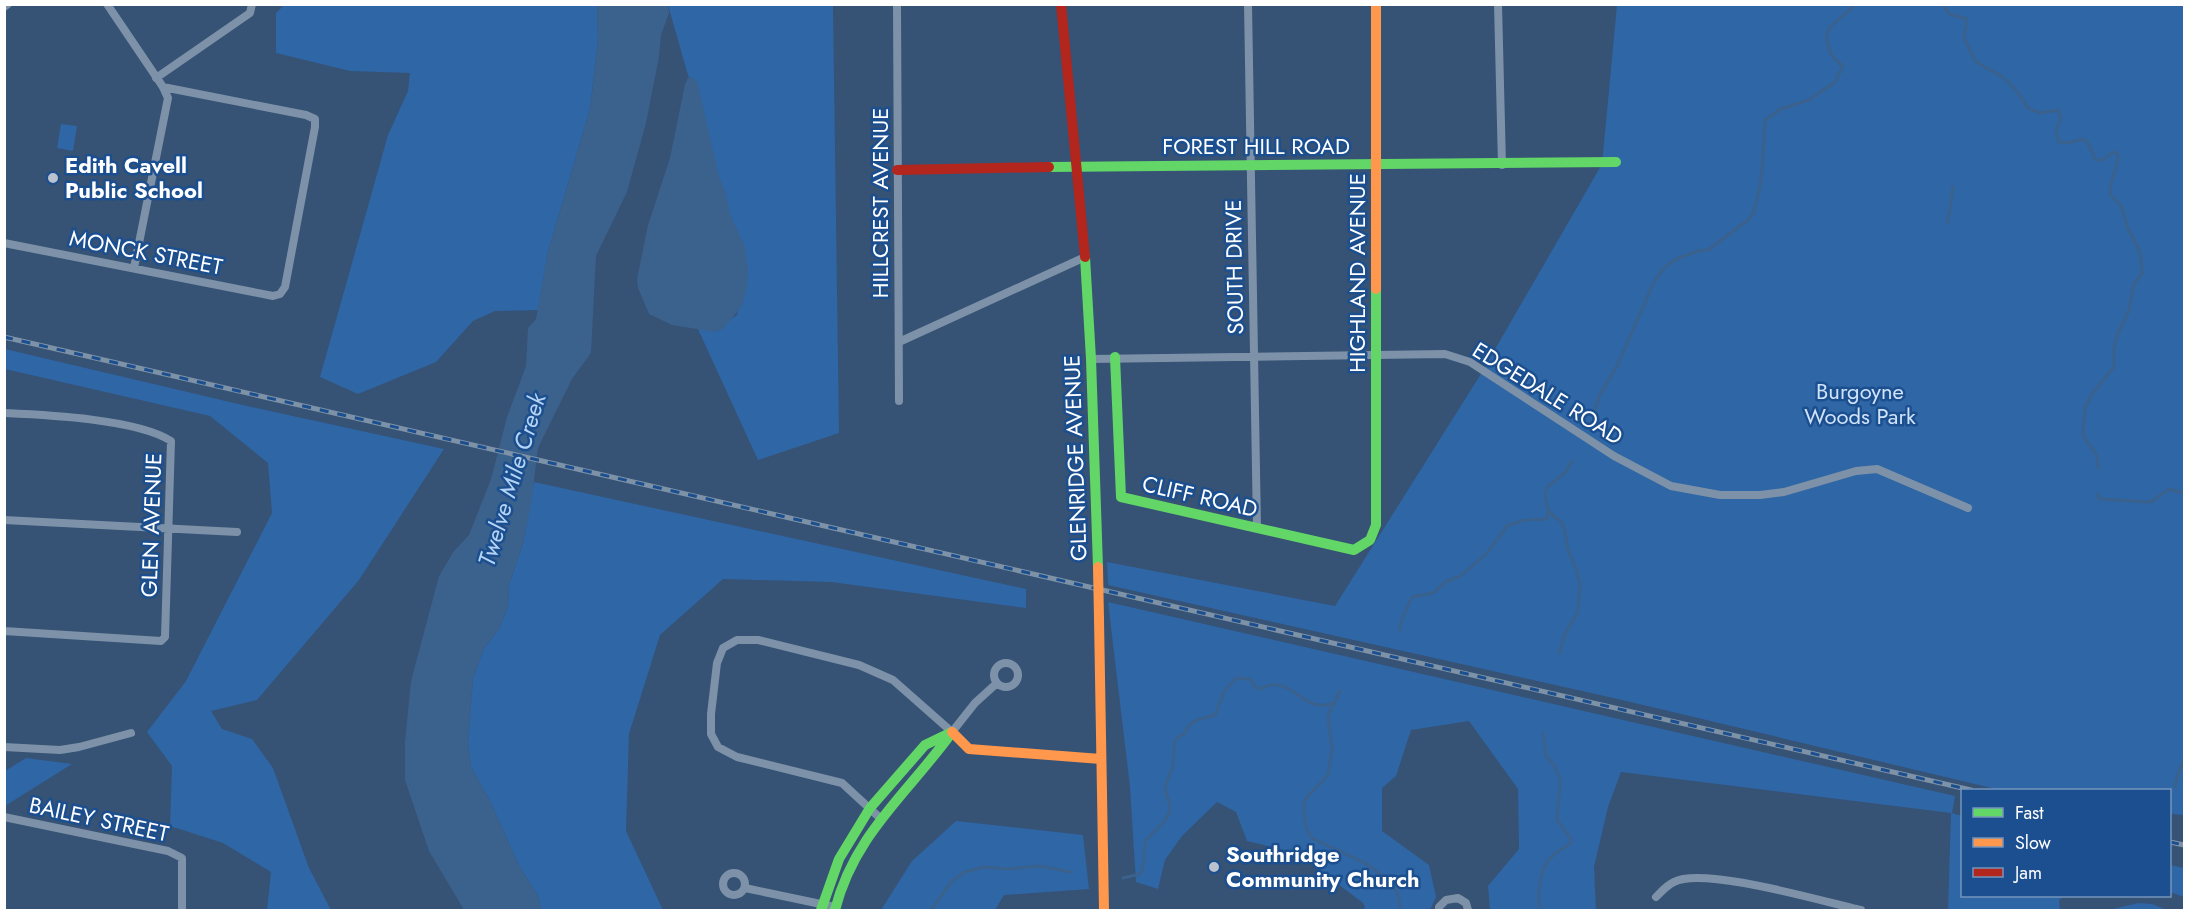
<svg xmlns="http://www.w3.org/2000/svg" width="2189" height="915" font-family="Jost,sans-serif">
	<style>
		.green { fill: #2f66a5 }
		.water { fill: #3b618d }
		.lines { fill: none; stroke-linecap: round; stroke-linejoin: round }
		.stream { stroke: #3b618d; stroke-width: 3 }
		.street { stroke: #7d92a8; stroke-width: 8 }
		.fast { stroke: #63d668; stroke-width: 10 }
		.slow { stroke: #ff974d; stroke-width: 10 }
		.jam { stroke: #b3261e; stroke-width: 10 }
		.rail-casing { stroke: #7e92a7; stroke-width: 5 }
		.rail { stroke: #1b4f8f; stroke-width: 3; stroke-dasharray: 9; stroke-linecap: butt }
		.slow-bridge { stroke: #ff974d; stroke-width: 10 }
		.poi-dot { fill: #b9c2ce; stroke: #1b4f8f; stroke-width: 2 }
		.labels { text-anchor: middle; stroke-width: 5; stroke-linejoin: round; paint-order: stroke }
		.street-label { font-size: 22px; fill: #fff; stroke: #1b4f8f }
		.poi-label { font-size: 22px; font-weight: bold; fill: #fff; stroke: #1b4f8f; text-anchor: start }
		.park-label { font-size: 22px; fill: #cfe3fa; stroke: #1b4f8f }
		.water-label { font-size: 24px; font-style: italic; fill: #b5d3f5; stroke: #1b4f8f }
	</style>
	<rect width="100%" height="100%" fill="#365274"/>
	<path class="green" d="M285 4 597 5 598 41 590 109 548 252 538 310 495 311 473 321 436 362 358 394 320 377 388 135 408 91 410 73 350 71 276 53V13Z
		M668 5H833L839 433 758 460 697 327H718L737 315 739 303 703 117 687 72Z
		M1617 5H2184V815L2170 814V790H2000L1622 700 1108 585 1107 562 1335 606 1479 377 1602 164Z
		M61 124 77 126 73 151 57 148Z
		M5 349 247 406 444 449 359 580 257 700 211 711 222 729 252 739 273 768 309 868 331 910H267L271 872 223 843 170 826 172 766 147 732 186 681 272 513 268 463 210 416 5 369Z
		M534 482 1026 589V608L831 582 723 579 660 635 629 734 626 831 663 910H541L538 896 519 866 490 801 471 767 468 743 473 678 484 648 499 629 508 606 509 585 523 543Z
		M1108 602 1955 796 1952 813 1962 816V896H2064L2059 900 2060 910H1948L1951 813 1621 772 1608 807 1594 867 1596 910H1490L1488 886 1519 849 1518 789 1469 721 1411 730 1396 776 1382 788V831L1429 865 1436 897 1430 910H1363L1365 907 1363 903 1297 853 1247 841 1236 812 1217 802 1182 836 1165 860 1158 889 1136 882 1130 787Z
		M26 758 72 764 5 806V771Z
		M956 821 1083 835 1089 889 1004 895 995 910H881L912 861Z
		M2170 865 2184 868V897L2170 892Z
		M2138 903 2152 904 2167 910H2109Z"/>
	<path class="water" d="M597 5H668L669 13 661 35 659 57 646 123 627 192 596 256 591 353 572 379 538 448 531 504 523 543 509 585 508 606 499 629 484 648 473 678 468 743 471 767 490 801 519 866 538 896 541 910H464L429 851 405 780V741L411 681 439 576 454 551 469 535 491 479 507 417 526 366 528 328 536 319 548 252 590 109 598 41Z
		M691 77 697 81 719 177 725 191 730 214 745 247 748 269 747 286 742 306 723 329 715 332 672 325 649 314 638 288 637 279 648 225 670 158 685 84 688 78Z"/>
	<g class="lines">
		<path class="stream" d="M1943 4 1949 14 1967 19 1964 38 1976 62 2003 77 2016 90 2028 108 2040 113 2058 110 2061 118 2056 130 2059 142 2067 143 2083 139 2087 142 2096 160H2103L2112 152 2118 154C2118 169 2109 180 2110 195L2121 205 2128 229 2140 252 2142 273 2134 284 2129 310 2118 333 2114 348V367L2092 394 2085 408 2083 434C2088 448 2099 450 2098 468
			M1948 222 1953 187
			M1593 416 1599 396 1617 366 1655 280 1664 268 1676 259 1698 251 1708 250 1748 220 1753 214 1760 187 1762 170 1765 120 1781 109 1809 100 1835 82 1843 66C1832 57 1831 56 1827 42 1823 24 1846 18 1854 4
			M2097 494 2100 499 2151 502 2169 489 2184 493
			M1548 511 1561 522 1564 528 1568 550 1576 569 1580 584 1578 612 1565 634 1559 653
			M1399 630 1402 619 1412 597 1433 593 1447 581 1461 576 1488 552 1507 526 1524 520 1547 519 1548 511 1545 495 1547 487 1565 473 1572 461
			M1340 691 1328 716 1332 749 1328 775 1306 798 1303 809 1307 830 1312 838 1365 863 1388 880 1397 892 1401 910
			M2175 787 2178 773 2184 760
			M1123 878 1140 874 1142 871 1146 840 1162 824 1169 814 1170 806 1165 789 1166 784 1173 766 1174 743 1177 738 1185 733C1189 719 1202 719 1215 715L1225 690 1236 678 1250 679 1255 687 1260 689C1291 671 1303 716 1333 703
			M931 910 952 881 965 872 984 867 1009 869 1039 866 1071 872
			M1540 910C1537 896 1539 876 1547 862 1552 854 1562 849 1570 844L1571 839 1557 820 1560 780 1554 765 1546 756 1543 733"/>
		<path class="street" d="M107 4 163 87 168 98 134 268
			M897 4 899 401
			M1248 4 1257 528
			M1498 4 1502 165
			M4 7 8 4
			M156 78 250 13 252 4
			M4 243 273 296 280 294 285 287 315 127V119L306 115 163 87
			M899 342 1085 257
			M1091 359 1445 354 1470 362 1614 456 1671 486 1720 495H1760L1784 492 1856 471 1877 469 1968 508
			M4 413C47 415 137 419 171 441L165 637 161 641 4 631
			M4 520 237 532
			M994 675a12 12 0 1 1 24 0a12 12 0 1 1-24 0Z
			M4 747 60 750 79 747 131 733
			M4 817 168 851 182 858V910
			M880 818 842 783 737 757 718 747 711 734V714L717 663 723 648 737 640H758L859 665 893 680 952 732 975 703 997 683
			M723 884a11 11 0 1 1 22 0a11 11 0 1 1-22 0Z
			M745 888 835 907
			M1656 897C1661 892 1667 885 1674 882 1703 866 1824 902 1861 910
			M1439 910V907L1446 900 1458 898 1466 903 1468 910"/>
		<path class="fast" d="M1049 167 1616 162
			M1085 257 1091 359 1098 567
			M1115 357 1121 497 1354 550 1370 540 1376 525V289
			M821 910 839 859 870 808 925 745 952 732
			M835 910C854 835 906 795 950 735"/>
		<path class="slow" d="M1376 4V289
			M1099 619 1104 910
			M952 732 969 749 1101 759"/>
		<path class="jam" d="M1061 4 1085 257
			M897 170 1049 167"/>
		<g class="rail-casing">
			<path id="rail" d="M4 337 1971 790
				M2170 842 2184 845"/>
		</g>
		<use href="#rail" class="rail"/>
		<path class="slow-bridge" d="M1098 567 1099 619"/>
	</g>
	<g class="poi-dot">
		<circle cx="53" cy="178" r="6"/>
		<circle cx="1214" cy="867" r="6"/>
	</g>
	<g class="labels">
		<g class="street-label">
			<text x="1256" y="154">FOREST HILL ROAD</text>
			<text transform="translate(880 203) rotate(-90)" y="8">HILLCREST AVENUE</text>
			<text transform="translate(146 252) rotate(11)" y="8">MONCK STREET</text>
			<text transform="translate(1234 267) rotate(-91)" y="8">SOUTH DRIVE</text>
			<text transform="translate(1357 273) rotate(-90)" y="8">HIGHLAND AVENUE</text>
			<text transform="translate(1548 393) rotate(32)" y="8">EDGEDALE ROAD</text>
			<text transform="translate(1075 458) rotate(-92)" y="8">GLENRIDGE AVENUE</text>
			<text transform="translate(1200 496) rotate(13)" y="8">CLIFF ROAD</text>
			<text transform="translate(151 525) rotate(-88)" y="8">GLEN AVENUE</text>
			<text transform="translate(99 819) rotate(12)" y="8">BAILEY STREET</text>
		</g>
		<g class="poi-label">
			<text x="65" y="173">Edith Cavell<tspan x="65" dy="25">Public School</tspan></text>
			<text x="1226" y="862">Southridge<tspan x="1226" dy="25">Community Church</tspan></text>
		</g>
		<g class="park-label">
			<text x="1860" y="399">Burgoyne<tspan x="1860" dy="25">Woods Park</tspan></text>
		</g>
		<g class="water-label">
			<text transform="translate(512 480) rotate(-73)" y="8">Twelve Mile Creek</text>
		</g>
	</g>
	<rect width="2189" height="915" fill="none" stroke="#ffffff" stroke-width="12"/>
	<rect x="1961" y="789" width="210" height="108" fill="#1b4f8f" stroke="#7695bc" stroke-width="1.5"/>
	<rect x="1973" y="808" width="30" height="9" fill="#63d668" stroke="#7695bc" stroke-width="1.5"/>
	<text x="2015" y="819" font-size="18" fill="#ffffff">Fast</text>
	<rect x="1973" y="838" width="30" height="9" fill="#ff974d" stroke="#7695bc" stroke-width="1.5"/>
	<text x="2015" y="849" font-size="18" fill="#ffffff">Slow</text>
	<rect x="1973" y="868" width="30" height="9" fill="#b3261e" stroke="#7695bc" stroke-width="1.5"/>
	<text x="2015" y="879" font-size="18" fill="#ffffff">Jam</text>
</svg>
